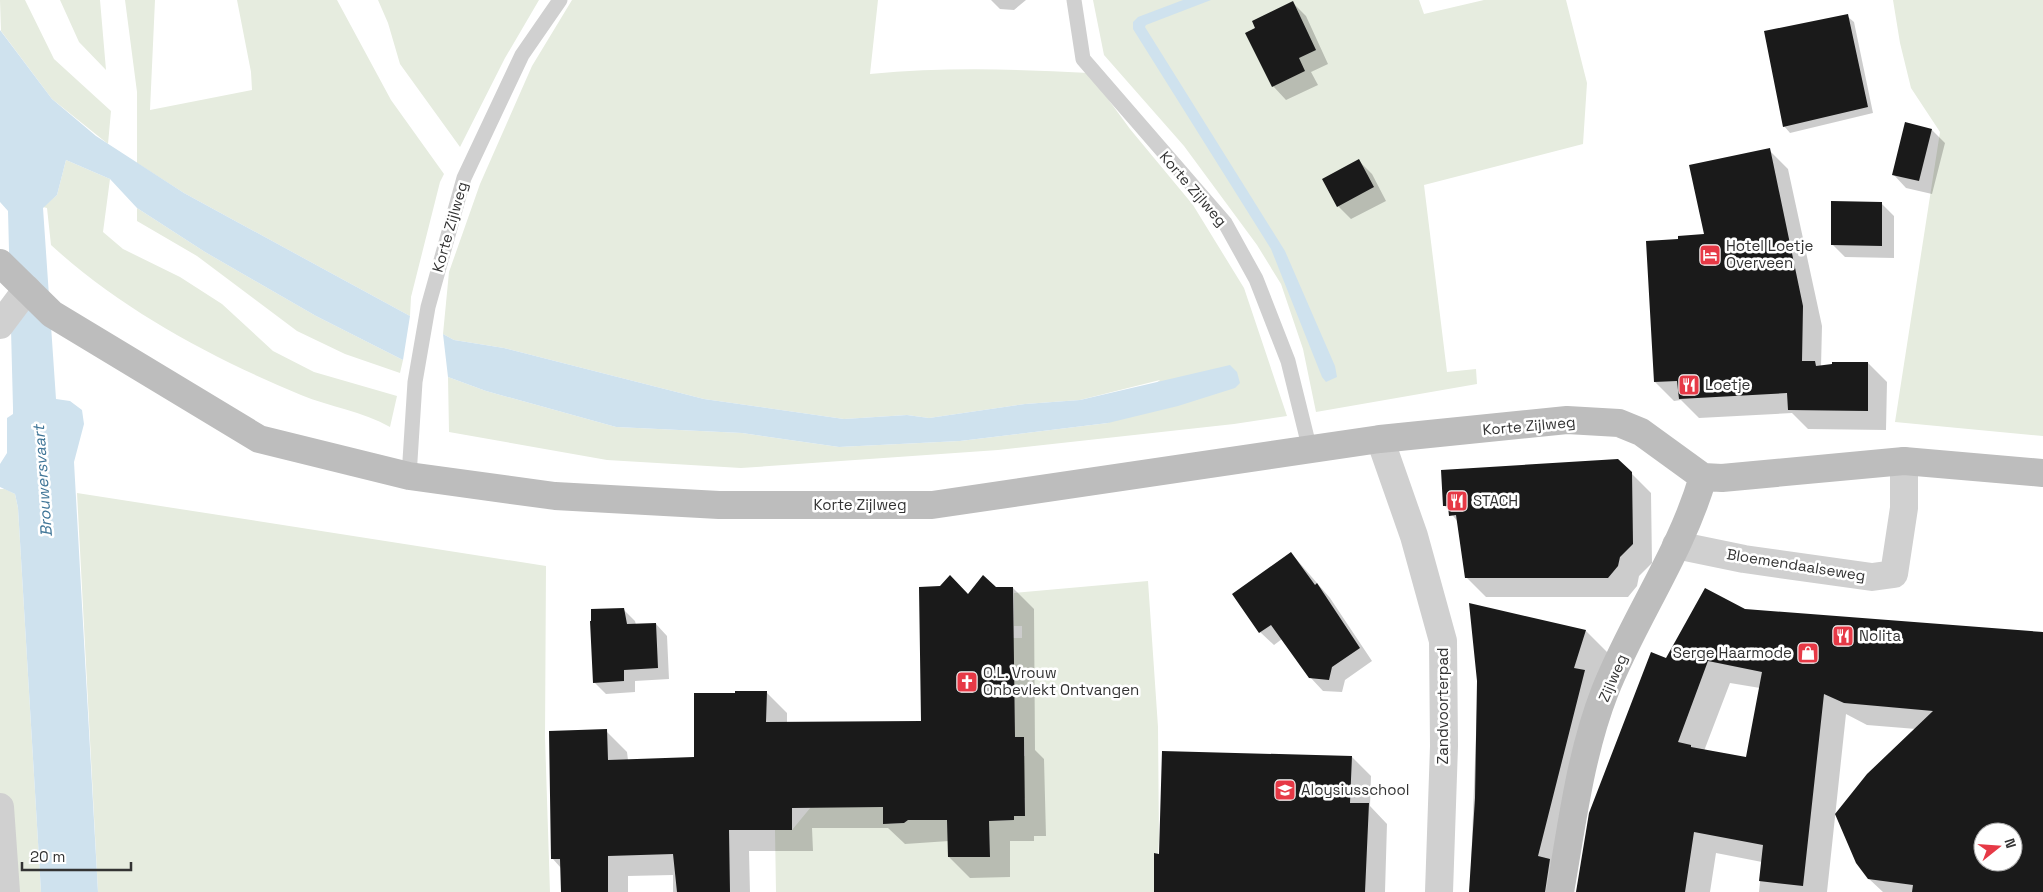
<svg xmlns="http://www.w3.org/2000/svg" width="2043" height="892" font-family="'Space Grotesk',sans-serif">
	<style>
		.green { fill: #e6ecdf }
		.water { fill: #cfe2ee }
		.shadow { fill: #0003; fill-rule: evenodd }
		.building { fill: #1a1a1a; fill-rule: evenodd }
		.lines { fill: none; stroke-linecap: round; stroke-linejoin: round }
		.lane { stroke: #d0d0d0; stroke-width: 15 }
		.street { stroke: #d0d0d0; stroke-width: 28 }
		.secondary { stroke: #bdbdbd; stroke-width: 28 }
		.labels { text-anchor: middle; stroke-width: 5; stroke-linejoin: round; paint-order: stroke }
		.street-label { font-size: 15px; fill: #333; stroke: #fff }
		.poi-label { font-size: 15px; fill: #333; stroke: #fff; text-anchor: start }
		.water-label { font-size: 16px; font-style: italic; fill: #3f7597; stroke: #fff }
	</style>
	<rect width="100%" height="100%" fill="#fff"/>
	<path class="green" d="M0 0H25L54 59 111 111 108 144 52 99 1 31Z
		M60 0H100L106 70 79 42Z
		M125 0H155L150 110 252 90 251 72 237 0H337L391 100 444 174 440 182 411 297 410 316 184 193 137 163V92Z
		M378 0H539L505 58 460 147 400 64 388 23Z
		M572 0H878L870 74C944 67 1016 69 1089 73L1130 129 1193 205 1244 288 1287 416 1234 424 998 450 741 468 607 460 449 432 448 377 486 391 616 427 742 433 839 447 960 441 1108 423 1160 380 1080 400 1025 404 929 418 907 415 844 419 704 399 504 348 454 340 443 334 449 272 480 184 532 66Z
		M1419 0 1424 14 1484 0H1566L1587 83 1583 144 1424 185 1447 372 1476 369 1477 384 1316 412 1303 349 1281 284 1257 245 1184 146 1104 55 1093 0Z
		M1893 0H2043V436L1895 422 1940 132 1911 88 1900 43Z
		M66 160 110 179 103 232 123 249 180 277 222 304 273 351 314 372 397 396 390 427C362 411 330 407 301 395 212 358 122 310 51 245L47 208 43 207 57 195Z
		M137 208 205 252 316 316 403 360 400 373 345 354 297 331 197 256 137 221Z
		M0 489H5L15 494 18 508 41 892H3L0 843Z
		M77 493 546 566 545 737 550 892H98Z
		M1148 581 1158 727 1159 840 1158 854 1155 853 1154 892H776L775 830H792L811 807H883L884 817 890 824 904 823 908 820H947L990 857 989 821 1014 820V816L1025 815V798H1015V756H1025L1024 737H1015L1013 638H1022V626H1014V593Z"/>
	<path class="water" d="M1183 0H1211L1146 25 1145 27 1285 251 1335 366 1337 377 1326 382 1322 377 1271 249 1133 29V22L1138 17Z
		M0 30 52 99 96 136 184 193 410 316 403 360 316 316 205 252 137 208 110 179 66 160 57 195 43 208 56 399 70 401 82 410 84 424 74 462 98 892H41L18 508 15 494 0 487V464L7 453V418L13 414V408L8 211 0 202Z
		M443 334 454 340 504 348 704 399 844 419 907 415 929 418 1025 404 1080 400 1230 365 1237 372 1240 383 1235 388 1178 406 1108 423 960 441 839 447 742 433 616 427 486 391 448 377Z"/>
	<path class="shadow" d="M991 0H1026L1014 10 1000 9Z
		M1293 3 1306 16 1328 64 1311 72 1318 85 1286 100 1273 86 1247 33 1257 29Z
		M1847 16 1854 22 1873 113 1790 133 1784 126Z
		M1932 130 1945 143 1932 194 1906 188 1893 174Z
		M1769 150 1788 169 1822 326 1821 367 1868 363 1887 382 1886 430 1808 429 1792 413 1699 418 1681 400 1674 401 1655 382 1680 240 1706 235Z
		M1359 161 1372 174 1386 201 1351 219 1338 206Z
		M1881 203 1894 216V258L1845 257 1832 244Z
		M1618 460 1651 493 1652 563 1639 576 1637 586 1628 597H1486L1467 578 1458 522 1445 506Z
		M1291 553 1330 598 1372 661 1345 680 1342 692 1323 691 1310 677 1282 639 1274 645 1260 632Z
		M995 588H1013L1034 609 1035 750 1044 759 1046 836H1034V841H1010V877L970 878 949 857V841L905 844 888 828H812L813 851H749L750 892H673V875L628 876V892H562L561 868 552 858 606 731 627 752 628 760 696 759 736 694 766 692 787 713V723L922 722 968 595Z
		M623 609 635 621 636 625 656 624 667 636 669 679 635 681V692L606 694 594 682Z
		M1744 610 2043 633V892H1883L1868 878 1916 729 1867 725 1846 714 1827 892H1759L1762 862 1716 853 1710 892H1577L1667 660ZM1730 683 1760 688 1747 759 1704 751ZM1983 832H2013V862H1983Z
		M1586 631 1608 653 1570 892H1470L1478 681Z
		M1352 757 1371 776 1370 806 1387 824 1385 892H1155L1160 855Z"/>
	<path class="building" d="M1293 1 1316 50 1299 58 1305 71 1272 87 1245 33 1255 28 1252 21Z
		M1848 14 1868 107 1783 127 1764 31Z
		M1905 122 1932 129 1919 181 1892 175Z
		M1770 148 1803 306 1802 361H1815L1816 366 1832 364V362H1868V411L1788 410 1787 393 1679 399 1677 381 1654 382 1646 241 1678 239V236L1704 234 1689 165Z
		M1359 159 1374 187 1337 207 1322 179Z
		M1831 201 1882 202V246L1831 245Z
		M1618 459 1632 472 1633 544 1620 557 1618 566 1608 578H1465L1456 515 1449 516 1448 506H1443L1441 470Z
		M1291 552 1315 585 1317 583 1360 648 1332 667 1329 680 1309 678 1271 625 1259 633 1232 594Z
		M950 575 968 594 983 575 996 587H1013L1015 737H1024L1025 816H1014V820L989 821 990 857H948L947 820H908L904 823 883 824V807L792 808V830H729L730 892H677L673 854 608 856V892H561L560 859H551L549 731 607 729 608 760 694 757V693H735V691H767L766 722 921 721 919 587 940 586Z
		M1705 588 1745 609 2043 632V892H1912L1913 885 1868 879 1856 863 1835 814 1867 774 1933 711 1844 703 1824 694 1803 886 1759 881 1763 845 1694 832 1685 892H1576L1589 813 1651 652 1666 658ZM1708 661 1762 672 1746 757 1691 747V745L1678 742ZM1983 832H2013V862H1983Z
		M1469 603 1586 630 1574 668 1585 670 1538 856 1550 859 1545 892H1469L1475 798 1477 681Z
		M624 608 627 624 656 623 658 668 624 670V681L593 683 590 621H591V609Z
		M1162 751 1352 756 1350 803H1369L1365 892H1154V853L1159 854Z"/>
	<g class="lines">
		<path class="lane" d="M1074 0 1083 59 1225 223 1256 279 1288 361 1310 450
			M409 476 415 382 428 307 464 178 522 55 560 0"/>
		<path class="street" d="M0 325 27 289
			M1380 439 1414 536 1443 641 1444 746 1439 892
			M1676 545 1744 559 1872 577 1894 574 1904 508V461
			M0 807 6 892"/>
		<path class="secondary" d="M0 263 52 314 259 439 409 476 555 496 719 505H932L1380 439 1567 420 1619 423 1641 432 1703 477
			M1703 477 1722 478 1904 461 2043 473
			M1560 892C1572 825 1580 755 1605 691 1634 618 1681 553 1703 477"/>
	</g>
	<defs>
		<g id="hotel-square" transform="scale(1.125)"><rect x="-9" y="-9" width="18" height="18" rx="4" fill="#e63946" stroke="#fff"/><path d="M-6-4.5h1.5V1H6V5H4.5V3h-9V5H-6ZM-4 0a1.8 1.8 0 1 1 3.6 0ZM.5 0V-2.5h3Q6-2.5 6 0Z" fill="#fff"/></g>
		<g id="restaurant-square" transform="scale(1.125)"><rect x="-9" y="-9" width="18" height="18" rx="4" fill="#e63946" stroke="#fff"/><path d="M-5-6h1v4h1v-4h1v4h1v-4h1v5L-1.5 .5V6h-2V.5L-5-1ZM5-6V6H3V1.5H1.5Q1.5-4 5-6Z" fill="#fff"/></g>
		<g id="shop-square" transform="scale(1.125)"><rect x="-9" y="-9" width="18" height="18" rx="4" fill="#e63946" stroke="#fff"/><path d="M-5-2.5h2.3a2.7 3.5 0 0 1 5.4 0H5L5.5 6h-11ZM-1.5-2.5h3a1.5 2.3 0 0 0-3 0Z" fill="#fff"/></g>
		<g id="church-square" transform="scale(1.125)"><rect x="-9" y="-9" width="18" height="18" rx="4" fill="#e63946" stroke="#fff"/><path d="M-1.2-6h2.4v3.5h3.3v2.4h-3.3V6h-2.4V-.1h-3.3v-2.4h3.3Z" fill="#fff"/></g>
		<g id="school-square" transform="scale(1.125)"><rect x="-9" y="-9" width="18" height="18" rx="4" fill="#e63946" stroke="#fff"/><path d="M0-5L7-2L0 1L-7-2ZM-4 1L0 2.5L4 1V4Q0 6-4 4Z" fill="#fff"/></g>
	</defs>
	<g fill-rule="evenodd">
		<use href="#hotel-square" x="1710" y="255"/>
		<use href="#restaurant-square" x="1689" y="385"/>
		<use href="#restaurant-square" x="1457" y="501"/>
		<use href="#restaurant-square" x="1843" y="636"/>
		<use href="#shop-square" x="1808" y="653"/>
		<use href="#church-square" x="967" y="682"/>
		<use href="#school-square" x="1285" y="790"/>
	</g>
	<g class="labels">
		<g class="street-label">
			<text transform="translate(1193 189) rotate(49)" y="5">Korte Zijlweg</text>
			<text transform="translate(450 227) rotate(-74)" y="5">Korte Zijlweg</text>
			<text transform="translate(1529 426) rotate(-5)" y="5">Korte Zijlweg</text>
			<text x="860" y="510">Korte Zijlweg</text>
			<text transform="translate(1796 565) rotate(9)" y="5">Bloemendaalseweg</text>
			<text transform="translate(1613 678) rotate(-67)" y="5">Zijlweg</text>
			<text transform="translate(1443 706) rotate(-90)" y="5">Zandvoorterpad</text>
		</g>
		<g class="poi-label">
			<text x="1726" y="251">Hotel Loetje<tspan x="1726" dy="17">Overveen</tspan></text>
			<text x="1705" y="390">Loetje</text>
			<text x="1473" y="506">STACH</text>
			<text x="1859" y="641">Nolita</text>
			<text x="1792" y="658" text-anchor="end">Serge Haarmode</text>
			<text x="983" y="678">O.L. Vrouw<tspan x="983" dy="17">Onbevlekt Ontvangen</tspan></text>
			<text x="1301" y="795">Aloysiusschool</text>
		</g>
		<g class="water-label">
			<text transform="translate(42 481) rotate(-94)" y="6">Brouwersvaart</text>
		</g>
	</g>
	<g transform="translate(1998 847) rotate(73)"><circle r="24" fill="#ffffff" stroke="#adadad"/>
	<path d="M0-4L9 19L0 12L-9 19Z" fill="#e63946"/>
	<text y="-8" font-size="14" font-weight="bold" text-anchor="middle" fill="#333333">N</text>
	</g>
	<path d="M22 862v8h109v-8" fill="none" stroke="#333333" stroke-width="2.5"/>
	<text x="30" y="862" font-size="15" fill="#333333" stroke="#ffffff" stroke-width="4" paint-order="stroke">20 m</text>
</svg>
